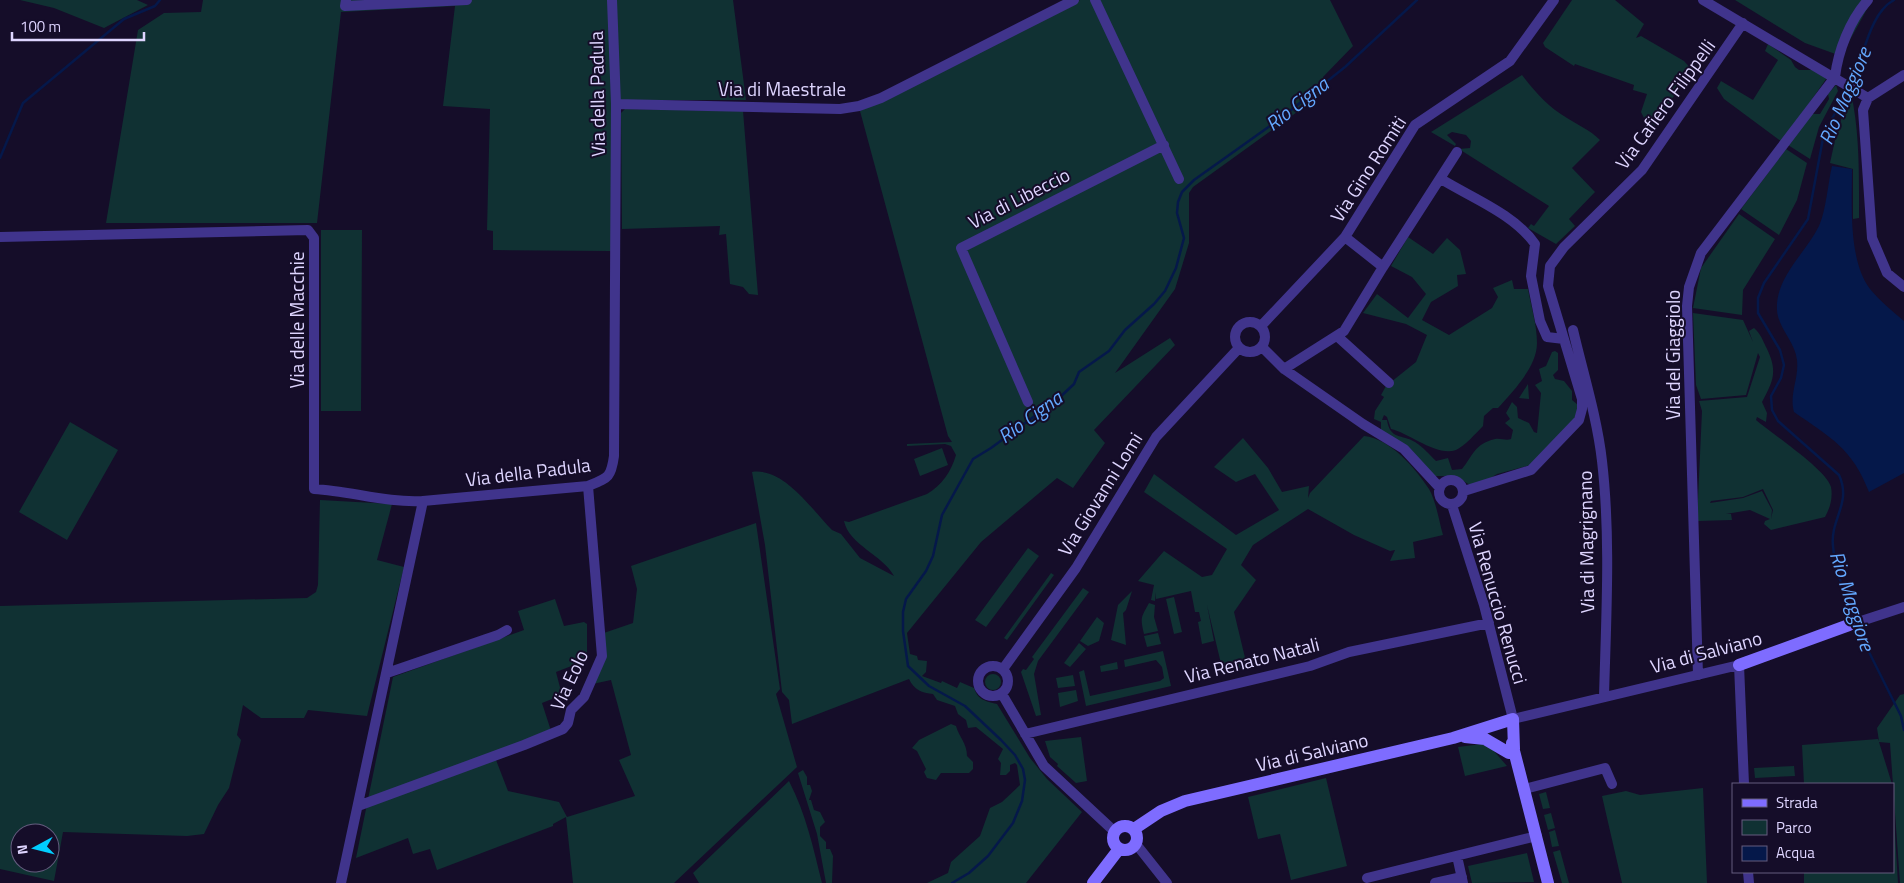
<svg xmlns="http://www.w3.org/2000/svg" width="1904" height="883" font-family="'Titillium Web',sans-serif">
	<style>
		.green { fill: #103133; fill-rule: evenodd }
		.water { fill: #05184a }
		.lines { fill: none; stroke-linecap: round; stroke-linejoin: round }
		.stream { stroke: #05184a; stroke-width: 2.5 }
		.street { stroke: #40348c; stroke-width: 10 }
		.secondary { stroke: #7e6cff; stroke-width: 12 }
		.labels { text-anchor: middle; stroke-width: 4; stroke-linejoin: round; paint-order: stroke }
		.street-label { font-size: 19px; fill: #ded5ff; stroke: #150d29 }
		.water-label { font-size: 20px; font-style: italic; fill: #63a8ff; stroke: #150d29 }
	</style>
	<rect width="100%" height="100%" fill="#150d29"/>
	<path class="green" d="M20 0H137L148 5 104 28 54 8Z
		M203 0H733L746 100H611V251L493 250V231L487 230 490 109 443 106 455 6 341 12 317 223H106L138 30 164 13 201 12Z
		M1080 0H1330L1353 46 1323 77 1329 89 1193 187 1189 193V243L1175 289 1115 373 1170 338 1175 345 1094 430 1105 443 1073 488 1057 478 981 542 907 633 910 654 917 656 918 660 927 661 926 672 922 676 941 683 942 681 957 688 960 682 974 688C978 700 985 701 997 704L1030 758 1047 779 1082 812 1026 883H927L948 873 951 862 980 836 990 808 1002 802 1020 785 1017 765 1015 763 1010 765V771L1006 775H1000L1001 763 998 759 1003 749 976 727 968 728 966 720 958 714 955 706 937 700 933 694C922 693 914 690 909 679L792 724 789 700 782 692 765 545 752 472C784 467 812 510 832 530L841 534 860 558 894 576C883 555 849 545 844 521L849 522 927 494C942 485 951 472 956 455L951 446 945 444 907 446V444L952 442 948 436 860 111Z
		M1572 0H1615L1644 24 1636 38 1641 36 1684 61 1691 69 1651 132 1641 112 1647 94 1633 90 1634 85 1575 64 1574 66 1545 47 1543 43Z
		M1735 0H1872L1841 56 1805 43Z
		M1768 44 1791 60 1795 67 1799 70H1814L1825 77 1826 79 1782 142 1724 99 1717 88 1721 81 1753 100 1778 60 1765 51Z
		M1522 75C1535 92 1548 107 1567 118 1578 125 1590 130 1600 140L1572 168 1595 192 1569 219 1575 226 1556 244 1528 228 1531 224 1534 226 1549 206 1459 149 1470 148 1471 141 1466 135 1452 132 1447 135 1456 144 1455 146 1431 132Z
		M1836 85 1838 91 1819 127 1810 159 1788 145 1812 114H1820L1829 99 1828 94Z
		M1851 93C1860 134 1859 176 1859 218L1853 219V169L1830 163 1837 131Z
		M625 109 743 111 758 295 749 294 743 287 730 284 726 234 719 235 720 226 622 229 621 113Z
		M1786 149 1807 163 1797 200 1779 235 1741 209Z
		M1739 214 1775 239 1743 290 1742 315 1693 308 1701 268Z
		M321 230H362L361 411H321Z
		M1408 237 1433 254 1447 238 1460 250 1466 274 1457 275 1458 286 1431 302 1422 320 1449 335 1492 308 1498 297 1493 288 1512 280 1514 289H1528C1531 306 1537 325 1537 343 1537 367 1513 391 1498 408H1493L1484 416 1483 426C1476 433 1465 446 1456 450 1437 457 1409 433 1391 429L1387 417 1384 415 1382 420H1387C1390 440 1402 434 1415 442 1424 448 1429 454 1436 461L1448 458 1452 470 1462 469C1473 456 1474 444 1495 439 1501 438 1506 441 1511 439L1513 430 1505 423 1510 419 1506 413 1512 402 1517 407 1518 418 1529 423 1534 432 1537 433 1541 393 1535 385 1542 381 1539 369 1546 366 1552 352 1555 351 1558 353V370L1553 375 1555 379 1564 381 1572 391V400L1578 405 1575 419 1531 465 1497 474 1489 479 1470 485 1455 476H1432L1381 430V422L1374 419 1375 411 1384 397 1381 395 1386 386 1416 362 1427 335 1406 324 1363 313 1377 294 1408 318 1426 294 1412 277 1391 266Z
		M1693 313 1743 320 1753 342 1749 331 1754 328C1761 334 1763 341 1767 349 1778 372 1773 381 1762 402L1767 413 1766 422 1757 417 1756 420C1772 434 1826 469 1831 487 1833 498 1830 508 1825 517L1771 530 1764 524 1765 521 1770 519 1750 510 1726 514H1731L1732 520 1697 521 1702 411 1699 401 1747 397 1760 357 1758 353 1746 395 1701 399 1696 385ZM1763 489 1773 510 1771 519 1772 510 1762 491 1743 498 1710 503 1711 501 1743 497Z
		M1528 384 1529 399 1519 398Z
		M70 422 118 450 67 540 19 512Z
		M1364 436C1391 439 1415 468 1429 489 1436 501 1439 521 1443 535L1413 542 1415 558 1390 561 1395 550 1390 551 1354 535 1308 509 1253 545 1241 565 1256 580 1234 612 1247 666 1223 672 1207 605 1214 641 1202 644 1198 622 1201 621 1199 612H1195L1191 591 1156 599V592L1155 601 1151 600 1154 585 1138 581 1164 551 1202 577 1212 575 1227 549 1144 492 1154 474 1236 535 1279 510 1255 474 1236 482 1214 467 1243 438 1268 468 1282 492 1309 486 1308 498 1310 493Z
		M942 448 948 465 920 476 914 459Z
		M320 500 392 504 377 560 404 567 367 716 308 710 304 718H261L243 705 237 735 241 740 229 788 218 805 204 834 187 836 63 832 54 881 0 869V606L307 598 316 592 318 585ZM20 833H50V863H20Z
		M756 523 780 689 776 694 797 767 674 883H573L566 817 553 824V826L437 870 430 849 413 854 408 838 356 858 393 677 524 630 518 611 555 599 564 626 584 622 587 624V660L556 672 562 695 542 703 553 737 496 760 508 791 559 802 567 817 635 796 619 760 631 755 611 680 588 685 598 655V635L633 623 637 589 631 566Z
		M1028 548 1039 556 986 627 975 620Z
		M1051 573 1054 575 1007 640 1004 638Z
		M1083 588 1089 592 1038 661 1034 674 1041 715 1036 716 1021 672 1023 669 1026 670 1034 659 1032 657Z
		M1132 591 1126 610 1123 613 1126 645 1111 640 1118 605Z
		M1174 597 1182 632 1174 634 1166 599Z
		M1149 603 1155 605 1154 617 1158 631 1144 634C1140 617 1141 618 1149 603Z
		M1097 617 1104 623 1099 641 1088 646 1080 641Z
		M1158 633 1161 644 1147 647 1144 636Z
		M1079 643 1086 649 1070 667 1064 663Z
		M1163 651 1171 686 1086 706 1079 672 1084 670 1090 696 1160 681 1164 678 1162 667 1156 660 1125 667 1124 660Z
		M1117 662 1118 669 1101 672 1100 666Z
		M985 682a8 8 0 1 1 16 0a8 8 0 1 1-16 0Z
		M1073 675 1075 686 1058 688 1056 678Z
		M1076 690 1078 701 1060 707 1058 693Z
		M1904 694V883H1900L1890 743 1879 742 1892 784H1804L1802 745 1878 739 1879 741 1877 728 1900 695Z
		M951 724 956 726C959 737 967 743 967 756L973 762V769L969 773H941L936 780 927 778 924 772 926 769 917 751 912 748 919 740Z
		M1081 737 1087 781 1076 783 1057 766 1058 764 1050 757 1045 741Z
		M1482 744 1493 750 1507 766 1465 776 1458 747Z
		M1794 766 1795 776 1755 778 1754 768Z
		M803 770 807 777V785H810L812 791 809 800H811L814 810 820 812 825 822 820 827V836L826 842V849H830L833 856 832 883H826L817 834 798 773Z
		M1326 778 1347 866 1291 880 1280 834 1258 839 1248 797Z
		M789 781C806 814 813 847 822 883H699L693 873Z
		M1703 788 1707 883H1622L1602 796 1626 791 1640 795Z
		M1546 792 1550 808 1543 809 1539 794Z
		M1893 801 1898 883H1804V872H1893Z
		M1551 813 1555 828 1548 830 1544 815Z
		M1555 830 1559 846 1552 847 1549 832Z
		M1560 850 1569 883H1562L1553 852Z
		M1527 853 1534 882 1472 883 1468 866Z"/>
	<path class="water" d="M1832 166 1852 169C1852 204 1848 260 1870 289 1880 301 1892 311 1904 321V473L1869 492C1852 448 1831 438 1794 412 1789 394 1799 379 1797 360 1795 342 1778 328 1777 310 1775 277 1806 253 1819 226 1826 211 1828 183 1832 166Z"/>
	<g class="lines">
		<path class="stream" d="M1850 85C1864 60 1868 14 1894 0
			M1848 90 1824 133 1808 219 1764 283 1758 298V313L1780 350 1784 365 1781 378 1771 396 1772 410 1778 421 1839 475C1852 503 1830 519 1833 546 1835 571 1846 597 1854 621
			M0 158 23 103 124 19 155 6 160 0
			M1856 626 1901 716 1904 730
			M952 883 969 873 988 856 1013 823 1022 801 1025 780 1023 769 1015 755 1001 740 965 706 929 686 908 666 903 631V612L906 599 926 571 933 556 942 515 973 459 991 448 1058 399 1074 384 1079 372 1109 351 1125 330 1154 304 1165 291 1176 268 1184 238 1177 213 1178 202 1182 192 1194 180 1281 118 1345 67 1417 0"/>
		<path class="street" d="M346 0 345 6 467 0
			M1095 0 1179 179
			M1703 0 1868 98
			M1904 75 1868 98 1863 110 1872 238 1887 273 1904 287
			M616 104 840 109 859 106 881 98 1074 0
			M1441 179C1472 198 1514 214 1535 244L1531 276 1540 321 1547 337 1564 339
			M0 237 308 230 314 238V489C351 491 386 503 423 501
			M1345 237 1383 267 1457 152
			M1235 337a15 15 0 1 1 30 0a15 15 0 1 1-30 0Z
			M1261 326 1345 237 1415 125 1510 61 1554 0
			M1573 330C1583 373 1597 417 1602 461 1611 539 1606 618 1604 697
			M1337 336 1389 383
			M1262 347 1284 369 1363 424 1404 449 1440 488
			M1284 369 1344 331 1383 267
			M1028 402 961 248 1164 145
			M1439 492a12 12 0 1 1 24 0a12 12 0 1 1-24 0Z
			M1464 491 1531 470 1579 420 1582 409V399L1548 286 1550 266 1564 247 1642 170 1743 23
			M1452 505 1484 605 1513 719 1739 665 1744 784
			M1849 625 1904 607
			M978 681a15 15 0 1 1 30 0a15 15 0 1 1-30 0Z
			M1003 669 1076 568 1156 437 1239 348
			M387 673 498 635 507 630
			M1698 675 1687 306 1689 287 1701 253 1835 77C1838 51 1850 20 1868 0
			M1002 694 1044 766 1115 832
			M1025 734 1310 666 1349 652 1489 623
			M1525 789 1605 768 1612 784
			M358 806 524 745 563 729 568 723 571 710 584 697 602 656 588 486
			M1136 844 1167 883
			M1457 856 1463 883
			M1748 872 1749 883
			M1367 878 1537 836
			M341 883 423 501 588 486C608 478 611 478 614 456L616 104 612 0
			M1435 883 1462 877"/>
		<path class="secondary" d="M1739 665 1849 625
			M1465 737 1485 739 1509 753
			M1512 743 1548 883
			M1113 838a12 12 0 1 1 24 0a12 12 0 1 1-24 0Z
			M1134 829 1161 811 1185 801 1453 738 1513 719 1514 749
			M1093 883 1119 849"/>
	</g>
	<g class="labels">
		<g class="street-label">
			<text x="782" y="96">Via di Maestrale</text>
			<text transform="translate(597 94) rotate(-91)" y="7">Via della Padula</text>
			<text transform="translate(1665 104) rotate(-54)" y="7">Via Cafiero Filippelli</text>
			<text transform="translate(1368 169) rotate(-57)" y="7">Via Gino Romiti</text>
			<text transform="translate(1019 198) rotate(-27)" y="7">Via di Libeccio</text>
			<text transform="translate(297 320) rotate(-90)" y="7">Via delle Macchie</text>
			<text transform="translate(1673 355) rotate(-90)" y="7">Via del Giaggiolo</text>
			<text transform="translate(528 472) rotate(-7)" y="7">Via della Padula</text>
			<text transform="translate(1100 494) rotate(-58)" y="7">Via Giovanni Lomi</text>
			<text transform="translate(1586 542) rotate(-91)" y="7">Via di Magrignano</text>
			<text transform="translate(1498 603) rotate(74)" y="7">Via Renuccio Renucci</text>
			<text transform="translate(1706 652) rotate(-15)" y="7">Via di Salviano</text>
			<text transform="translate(1252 660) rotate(-14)" y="7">Via Renato Natali</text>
			<text transform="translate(569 680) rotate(-65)" y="7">Via Eolo</text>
			<text transform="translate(1312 752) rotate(-13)" y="7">Via di Salviano</text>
		</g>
		<g class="water-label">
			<text transform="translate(1845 96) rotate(-67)" y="7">Rio Maggiore</text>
			<text transform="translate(1297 104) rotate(-38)" y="7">Rio Cigna</text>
			<text transform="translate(1030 417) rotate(-36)" y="7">Rio Cigna</text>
			<text transform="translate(1852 601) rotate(72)" y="7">Rio Maggiore</text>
		</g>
	</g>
	<rect x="1732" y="783" width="162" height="90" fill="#150d29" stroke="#655d7f"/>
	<rect x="1742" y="799" width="25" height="8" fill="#7e6cff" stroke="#655d7f"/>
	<text x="1776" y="808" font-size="15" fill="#ded5ff">Strada</text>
	<rect x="1742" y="820" width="25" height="15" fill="#103133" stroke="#655d7f"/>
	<text x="1776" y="833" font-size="15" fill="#ded5ff">Parco</text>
	<rect x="1742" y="846" width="25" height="15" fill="#05184a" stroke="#655d7f"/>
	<text x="1776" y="858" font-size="15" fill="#ded5ff">Acqua</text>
	<g transform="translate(35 848) rotate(263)"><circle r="24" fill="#150d29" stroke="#655d7f"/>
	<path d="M0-4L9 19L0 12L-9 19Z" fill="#01ceff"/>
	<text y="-8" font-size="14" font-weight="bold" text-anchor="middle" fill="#ded5ff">N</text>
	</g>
	<path d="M12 32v8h132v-8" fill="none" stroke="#ded5ff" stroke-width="2.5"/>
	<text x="20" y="32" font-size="15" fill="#ded5ff" stroke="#150d29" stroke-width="4" paint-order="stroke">100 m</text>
</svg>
